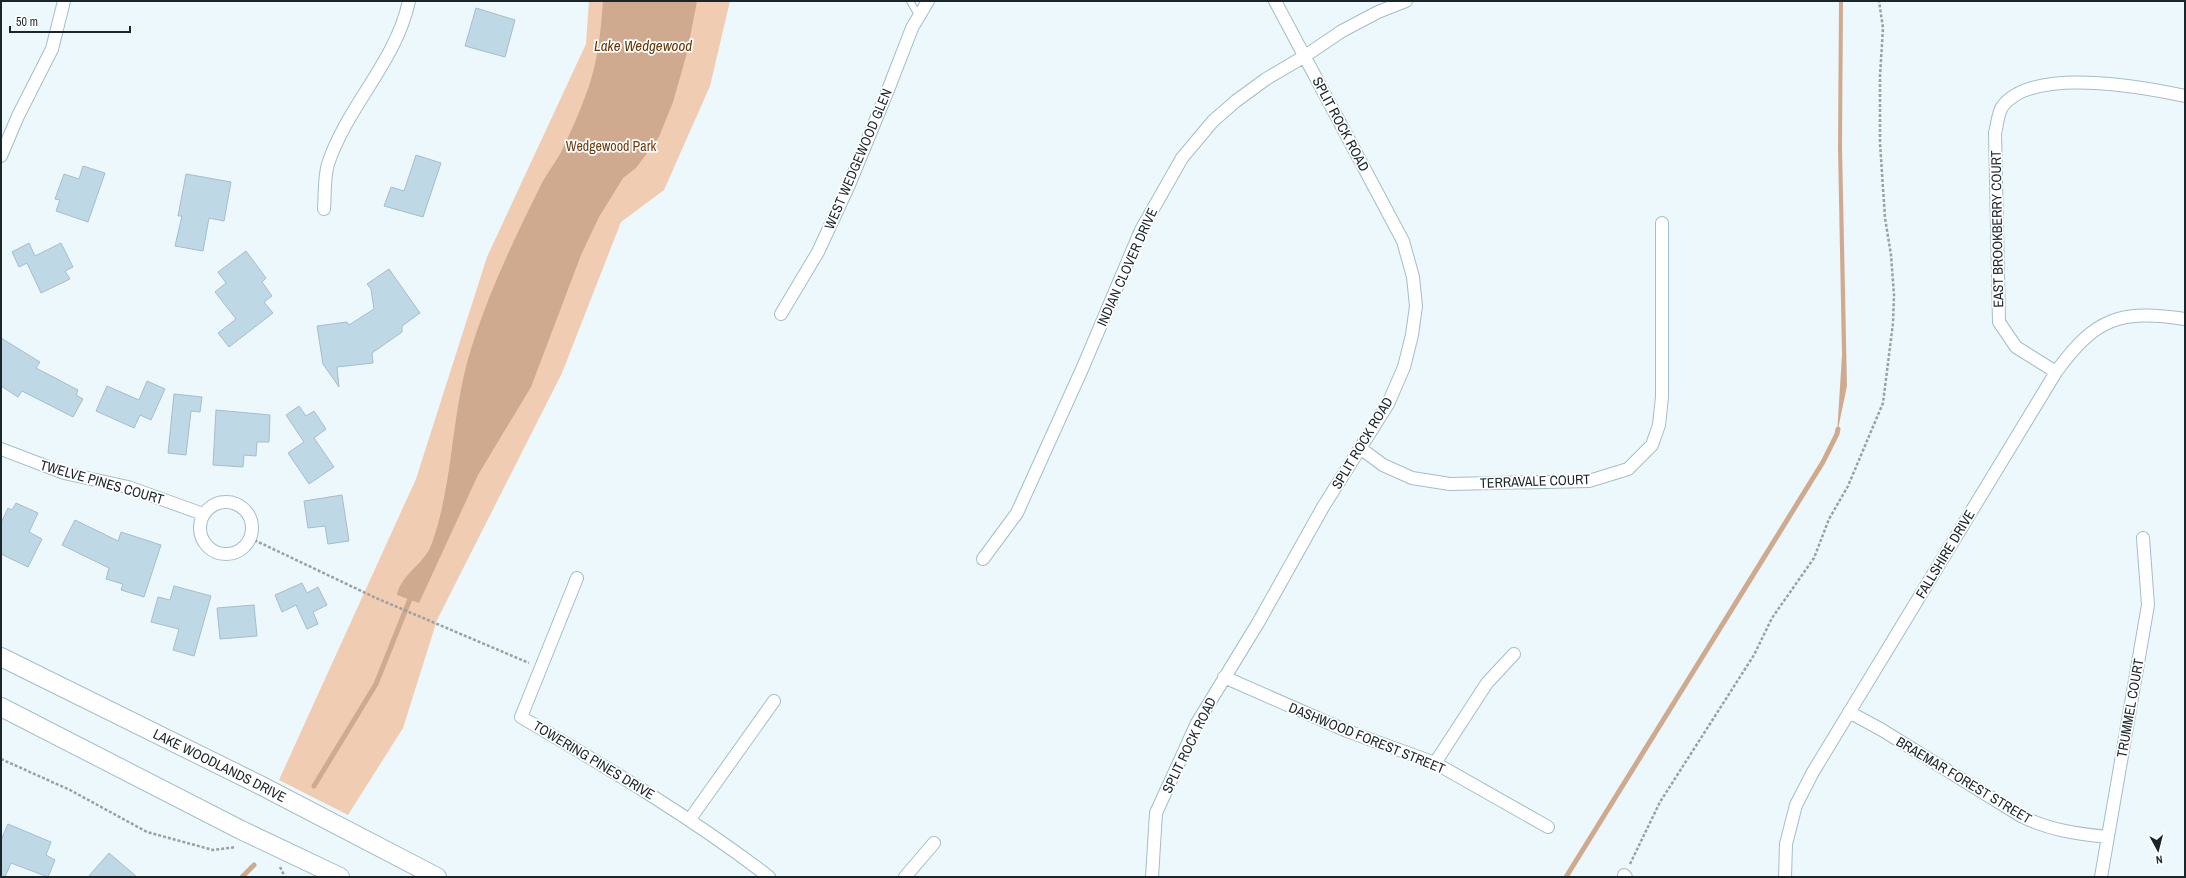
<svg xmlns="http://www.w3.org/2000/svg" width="2186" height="878" font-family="'Archivo Narrow',sans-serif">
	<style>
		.green { fill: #efccb2 }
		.water { fill: #d0aa8e }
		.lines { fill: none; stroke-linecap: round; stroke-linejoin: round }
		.stream { stroke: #d0aa8e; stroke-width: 5 }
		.building { fill: #bed9e5; stroke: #a4beca }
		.service-casing { stroke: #a3bec9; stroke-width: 8 }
		.minor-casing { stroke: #a3bec9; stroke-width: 14 }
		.secondary-casing { stroke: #a3bec9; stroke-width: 20 }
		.path { stroke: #97a2a7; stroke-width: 2.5; stroke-dasharray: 3 2; stroke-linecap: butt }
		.service { stroke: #fff; stroke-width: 6 }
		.minor { stroke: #fff; stroke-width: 12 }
		.secondary { stroke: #fff; stroke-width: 18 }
		.labels { text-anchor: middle; stroke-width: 3.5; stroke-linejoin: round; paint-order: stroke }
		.street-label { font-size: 14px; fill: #1b262a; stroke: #fff }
		.park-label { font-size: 14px; fill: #6d3c0e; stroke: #fff }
		.water-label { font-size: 15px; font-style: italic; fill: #683706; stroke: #fff }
	</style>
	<rect width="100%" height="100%" fill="#edf8fd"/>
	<path class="green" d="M589 1H730L710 86 664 190 621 222 562 373 437 620 403 728 348 815 279 780 416 479 487 257 586 44Z"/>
	<path class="water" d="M603 1H697L687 53 673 102 659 137 636 168 623 178 599 217 581 255 531 387 478 475 419 603 397 595C401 574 425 564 432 543 454 481 451 412 471 349 489 291 516 235 543 181 548 172 555 163 560 154 571 132 581 109 589 86 598 59 601 30 603 1Z
		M1839 1H1843L1842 147 1847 386 1837 434 1842 355 1838 148Z"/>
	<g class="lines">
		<path class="stream" d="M314 786 376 684 412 594
			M242 877 254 865
			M1566 877 1823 462 1837 434 1838 429"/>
	</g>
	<path class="building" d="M476 8 515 20 505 57 465 46Z
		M416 155 441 163 423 217 384 206 391 187 404 191Z
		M83 166 105 173 88 222 56 211 60 200 55 199 64 174 79 179Z
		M186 174 231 182 224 221 209 218 203 251 175 246 182 216H178Z
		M29 243 35 256 61 243 73 267 65 271 70 279 41 293 27 263 19 267 12 252Z
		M246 251 266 278 262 282 272 296 264 302 273 313 229 347 218 333 236 319 215 292 226 283 218 272Z
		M389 269 420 313 402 326V332L372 353 373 363 337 367 339 387 323 364 317 326 347 322 349 325 374 309 371 289 367 284Z
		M1 338 40 362 36 368 78 390 76 395 83 399 73 417 22 391 18 397 1 386Z
		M147 381 165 389 151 420 140 415 134 428 96 411 107 386 139 400Z
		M174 394 202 397 200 412 191 411 186 455 168 453Z
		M299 406 306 416 314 411 326 429 314 438 334 467 309 484 288 453 304 442 286 415Z
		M216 410 270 415 269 442H257L256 456 244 455 243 467 213 465Z
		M342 495 349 541 328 544 325 526 308 528 304 501Z
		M16 503 38 513 29 532 42 539 28 567 1 554V523L8 508 12 510Z
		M75 520 118 541 121 532 161 545 144 597 121 590 123 584 106 579 109 568 62 545Z
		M302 583 307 593 318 587 327 605 313 612 318 624 307 629 296 605 282 612 275 595Z
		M174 586 211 596 194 656 173 650 179 629 151 622 158 597 170 600Z
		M254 605 257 636 220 639 217 608Z
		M8 824 51 842 46 855 55 860 48 877 11 863 5 877H1V840Z
		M109 853 137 877H88Z"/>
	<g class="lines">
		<g class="service-casing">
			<path id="service" d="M910 1 918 15"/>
		</g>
		<g class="minor-casing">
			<path id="minor" d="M1 156 18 116 52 49 64 1
				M324 209C325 195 324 177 328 164 347 106 396 62 409 1
				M781 314 818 252 849 185 888 90 912 28 928 1
				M2056 372 2016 347 1999 322 1995 133C1997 126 1998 113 2002 107 2031 66 2143 87 2185 96
				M1360 448 1383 465 1412 478 1450 484 1589 481 1628 469 1652 445 1659 425 1662 397V223
				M1 449 64 473 128 487 203 514
				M200 528a26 26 0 1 1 52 0a26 26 0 1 1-52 0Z
				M983 559 1017 513 1083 367 1141 230 1182 158 1213 121 1236 101 1266 79 1305 56 1342 31 1378 12 1406 1
				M577 578 521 717C606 767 690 816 769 877
				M1224 677 1347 731 1435 763 1548 827
				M1849 712 1882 730 2021 816C2049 830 2077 834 2108 837
				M1435 763 1487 683 1514 654
				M690 819 774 701
				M1624 875 1626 877
				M905 877 934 843
				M1152 877 1156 813 1197 723 1258 623 1323 507 1388 404 1404 367 1412 335 1416 306 1413 277 1403 241 1275 1
				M1785 877 1786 844 1796 805 1813 772 2056 372C2095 318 2120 309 2185 319
				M2101 877 2148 605 2143 538"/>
		</g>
		<g class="secondary-casing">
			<g id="secondary">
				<path id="s1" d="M1 657 260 785 437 877"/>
				<path d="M1 707 241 830 340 877"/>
			</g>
		</g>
		<path class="path" d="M250 538 376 598 529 663
			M1 759 70 790 147 832 213 850 236 847
			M1630 864 1660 802 1754 655 1772 618 1814 558 1829 519 1848 486 1883 403 1893 323 1894 295 1891 255 1885 218 1880 143V76L1883 28 1879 1
			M280 867 285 877"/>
		<use href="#service" class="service"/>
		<use href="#minor" class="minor"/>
		<use href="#secondary" class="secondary"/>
	</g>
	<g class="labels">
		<g class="street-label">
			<text transform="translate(1341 124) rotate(62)" y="5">SPLIT ROCK ROAD</text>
			<text transform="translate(858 159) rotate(-67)" y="5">WEST WEDGEWOOD GLEN</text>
			<text transform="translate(1997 229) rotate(-91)" y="5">EAST BROOKBERRY COURT</text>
			<text transform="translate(1127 267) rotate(-66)" y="5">INDIAN CLOVER DRIVE</text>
			<text transform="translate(1362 443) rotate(-59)" y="5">SPLIT ROCK ROAD</text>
			<text transform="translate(1535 481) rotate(-2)" y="5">TERRAVALE COURT</text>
			<text transform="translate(102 482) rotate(16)" y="5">TWELVE PINES COURT</text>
			<text transform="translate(1945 554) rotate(-59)" y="5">FALLSHIRE DRIVE</text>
			<text transform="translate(2130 708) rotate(-80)" y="5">TRUMMEL COURT</text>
			<text transform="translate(1367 738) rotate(22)" y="5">DASHWOOD FOREST STREET</text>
			<text transform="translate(1189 745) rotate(-64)" y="5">SPLIT ROCK ROAD</text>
			<text transform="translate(594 760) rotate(31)" y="5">TOWERING PINES DRIVE</text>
			<text dy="5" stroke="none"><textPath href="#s1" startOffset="244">LAKE WOODLANDS DRIVE</textPath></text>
			<text transform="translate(1964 780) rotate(31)" y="5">BRAEMAR FOREST STREET</text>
		</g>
		<g class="park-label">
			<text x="611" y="151">Wedgewood Park</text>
		</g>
		<g class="water-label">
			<text x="643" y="51">Lake Wedgewood</text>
		</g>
	</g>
	<rect width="2186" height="878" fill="none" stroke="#1b262a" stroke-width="4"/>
	<g transform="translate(2158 850) rotate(173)" stroke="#ffffff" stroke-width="3" paint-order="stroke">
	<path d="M0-3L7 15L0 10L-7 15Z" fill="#1b262a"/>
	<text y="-6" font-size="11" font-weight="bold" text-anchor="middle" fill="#1b262a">N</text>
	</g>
	<path d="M10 26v6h120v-6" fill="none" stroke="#1b262a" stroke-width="2"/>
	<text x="16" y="26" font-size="12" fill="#1b262a" stroke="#ffffff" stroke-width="3" paint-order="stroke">50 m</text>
</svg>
